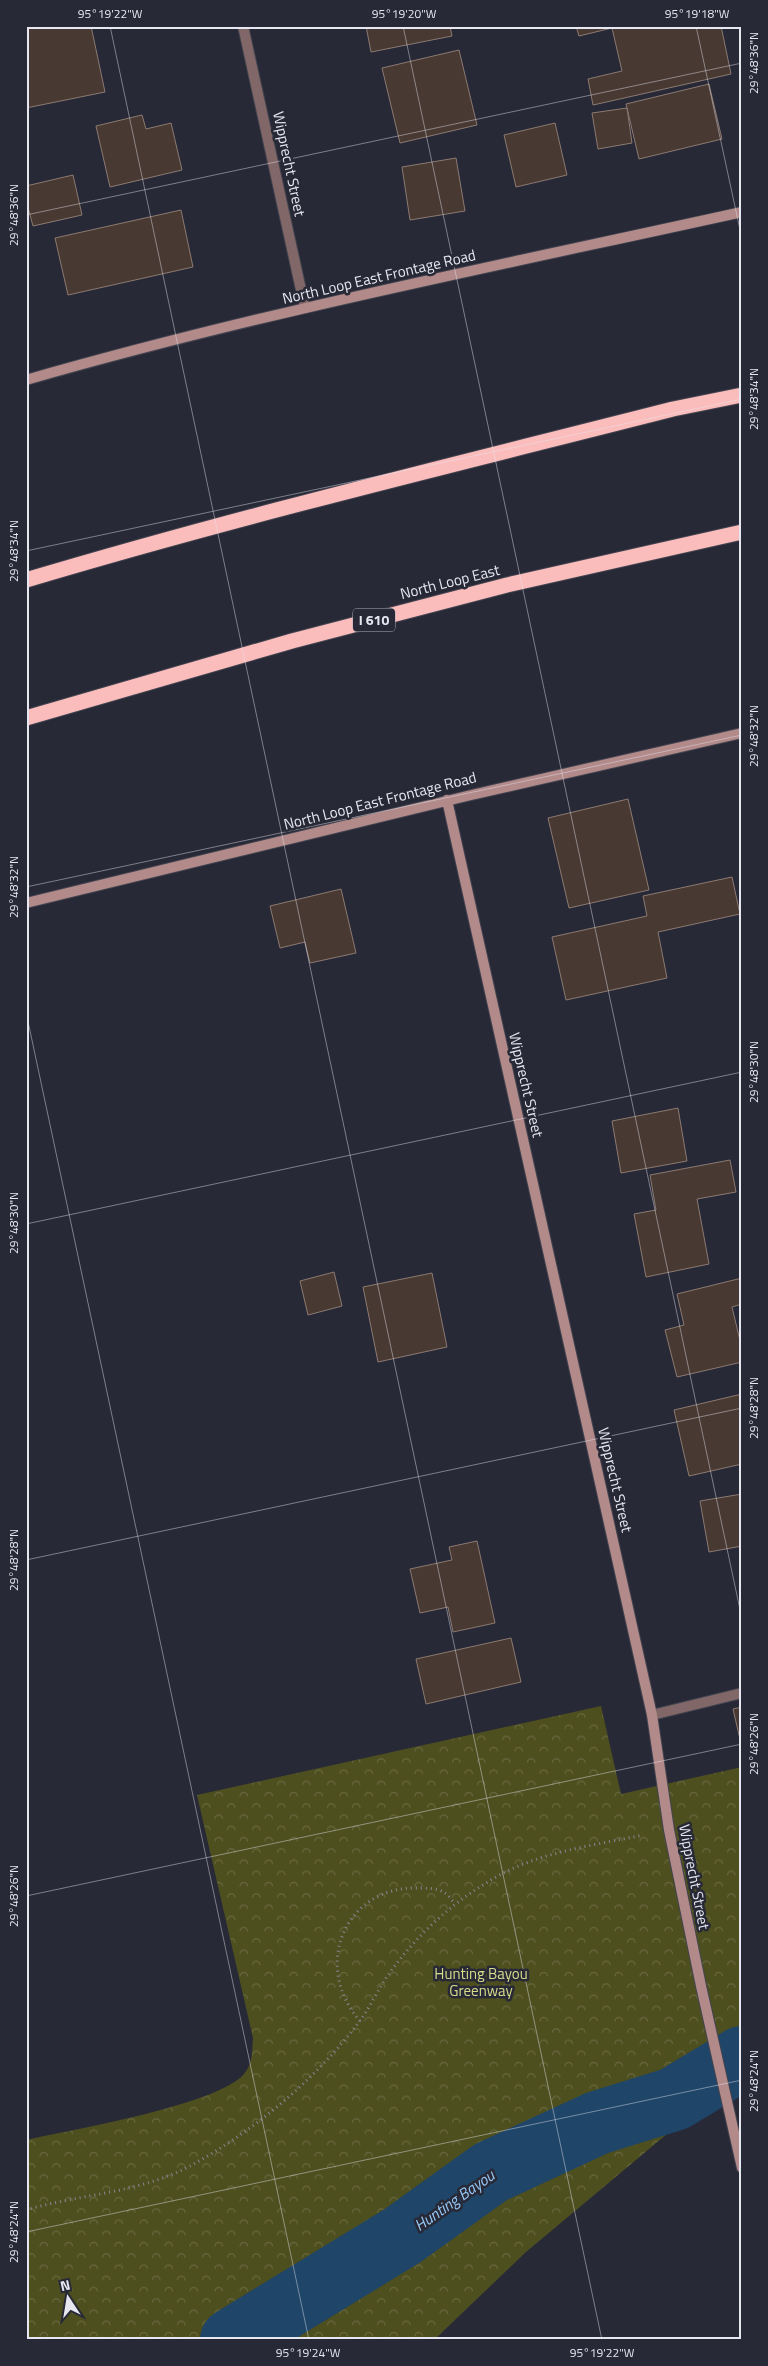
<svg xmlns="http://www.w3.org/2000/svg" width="768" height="2366" font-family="'Titillium Web',sans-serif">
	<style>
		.park { fill: url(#park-crowns) }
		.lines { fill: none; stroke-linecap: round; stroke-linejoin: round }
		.river { stroke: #1f4568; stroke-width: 64 }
		.building { fill: #483932; stroke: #8b7a72 }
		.lane-casing { stroke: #434450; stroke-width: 12 }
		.street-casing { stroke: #434450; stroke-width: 12 }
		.secondary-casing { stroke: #434450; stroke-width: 12 }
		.highway-casing { stroke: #434450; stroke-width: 17 }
		.path { stroke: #868792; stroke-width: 3; stroke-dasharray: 1 4; stroke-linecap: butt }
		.lane { stroke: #816767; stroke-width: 10 }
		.street { stroke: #816767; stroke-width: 10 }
		.secondary { stroke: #b28a8a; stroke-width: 10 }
		.highway { stroke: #fbbcbc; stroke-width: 15 }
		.ticks { fill: none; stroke: #e6e7f0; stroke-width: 1; stroke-opacity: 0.45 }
		.labels { text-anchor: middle; stroke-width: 5; stroke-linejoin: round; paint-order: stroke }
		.shield { fill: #282936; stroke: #adaeb8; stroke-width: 1 }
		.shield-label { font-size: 14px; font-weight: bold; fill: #e6e7f0 }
		.street-label { font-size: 15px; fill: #e6e7f0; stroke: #282936 }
		.park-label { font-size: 15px; fill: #d7db8a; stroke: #282936 }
		.water-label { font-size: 16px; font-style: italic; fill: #97c7f5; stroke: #282936 }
		.neatline { fill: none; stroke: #e6e7f0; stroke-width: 2 }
		.ticks-label { font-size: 12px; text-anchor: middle; fill: #e6e7f0 }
	</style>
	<defs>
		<pattern id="park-crowns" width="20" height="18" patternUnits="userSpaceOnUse" patternTransform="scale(1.25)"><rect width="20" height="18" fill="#4e4f1f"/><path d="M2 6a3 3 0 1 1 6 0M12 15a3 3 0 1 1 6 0" fill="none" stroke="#686840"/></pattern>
	</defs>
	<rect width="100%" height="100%" fill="#282936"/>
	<path class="park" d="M601 1706 621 1794 742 1767V2094L704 2103 526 2252 434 2340H26V2140C70 2130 218 2105 244 2074 253 2064 252 2050 253 2038L197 1795Z"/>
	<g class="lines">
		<path class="river" d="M232 2340 402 2236 491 2172 597 2123 674 2099 742 2058"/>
	</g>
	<path class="building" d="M26 26H91L105 92 26 108Z
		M366 26H450L452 36 371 52Z
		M576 26H721L731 74 593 105 588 79 622 71 612 28 579 36Z
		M459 50 477 125 400 143 382 68Z
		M709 84 722 139 639 159 626 104Z
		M627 108 632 143 598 149 592 113Z
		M142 115 146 129 171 123 182 170 110 187 96 126Z
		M555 123 567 175 516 187 504 135Z
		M456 158 465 211 410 220 402 167Z
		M73 175 82 215 33 226 26 200V186Z
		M181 210 193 267 68 295 55 238Z
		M628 799 649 890 569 908 548 818Z
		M732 877 740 914 658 932 667 978 566 1000 552 937 647 916 643 896Z
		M341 889 356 953 310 963 305 942 280 948 270 906Z
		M678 1108 687 1161 621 1173 612 1121Z
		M730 1160 736 1192 697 1199 709 1264 646 1277 634 1214 656 1210 650 1175Z
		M334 1272 342 1306 308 1315 300 1281Z
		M432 1273 447 1347 378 1362 363 1287Z
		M742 1278V1304L732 1307 742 1349V1362L677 1377 665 1330 684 1325 677 1294Z
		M742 1394V1464L689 1476 674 1410Z
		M742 1494V1546L709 1552 700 1501Z
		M477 1541 495 1623 453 1632 448 1607 420 1613 410 1569 452 1560 449 1547Z
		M511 1638 521 1682 426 1704 416 1659Z
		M742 1707V1748L733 1709Z"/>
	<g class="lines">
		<g class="lane-casing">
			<path id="lane" d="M652 1715 742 1693"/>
		</g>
		<g class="street-casing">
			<path id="street" d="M243 26 305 308"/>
		</g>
		<g class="secondary-casing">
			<path id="secondary" d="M26 380C262 312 502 265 742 212
				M447 800 652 1715 669 1830 701 1986 742 2168
				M26 903 467 796 742 733"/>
		</g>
		<g class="highway-casing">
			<path id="highway" d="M26 580C240 516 457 464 673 409L742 395
				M26 718 292 641 507 585 742 532"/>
		</g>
		<path class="path" d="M360 2021C312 1967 344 1886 418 1888 426 1888 438 1888 445 1893 448 1895 452 1900 455 1904
			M26 2210C80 2194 140 2193 190 2166 253 2132 316 2079 359 2022 371 2006 379 1987 391 1971 418 1934 452 1903 491 1880 537 1852 591 1846 643 1835"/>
		<use href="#lane" class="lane"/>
		<use href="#street" class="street"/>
		<use href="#secondary" class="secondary"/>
		<use href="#highway" class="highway"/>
	</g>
	<path class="ticks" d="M110 26 602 2340M403 26 742 1619M696 26 742 239M26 215 742 63M26 551 742 399M26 887 742 735M26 1012 309 2340M26 1224 742 1072M26 1560 742 1408M26 1896 742 1744M26 2232 742 2080"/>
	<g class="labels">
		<rect class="shield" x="353" y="608.5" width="42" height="23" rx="4"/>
		<g class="shield-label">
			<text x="374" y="625">I 610</text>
		</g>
		<g class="street-label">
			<text transform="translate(289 164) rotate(78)" y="5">Wipprecht Street</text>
			<text transform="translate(379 277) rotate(-13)" y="5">North Loop East Frontage Road</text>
			<text transform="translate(450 582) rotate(-14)" y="5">North Loop East</text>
			<text transform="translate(380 801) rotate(-14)" y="5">North Loop East Frontage Road</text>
			<text transform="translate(526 1085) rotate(77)" y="5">Wipprecht Street</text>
			<text transform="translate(615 1480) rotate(77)" y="5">Wipprecht Street</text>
			<text transform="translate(694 1877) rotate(79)" y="5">Wipprecht Street</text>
		</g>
		<g class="park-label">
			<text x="481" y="1979">Hunting Bayou<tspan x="481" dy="17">Greenway</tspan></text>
		</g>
		<g class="water-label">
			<text transform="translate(454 2200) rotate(-35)" y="6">Hunting Bayou</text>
		</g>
	</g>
	<rect width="768" height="2366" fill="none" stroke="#282936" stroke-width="55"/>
	<g transform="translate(68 2298) rotate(348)" stroke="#282936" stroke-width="4" paint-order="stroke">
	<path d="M0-4L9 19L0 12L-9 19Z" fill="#e6e7f0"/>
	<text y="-8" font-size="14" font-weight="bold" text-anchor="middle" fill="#e6e7f0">N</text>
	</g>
	<rect x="28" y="28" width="712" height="2310" class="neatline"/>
	<g class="ticks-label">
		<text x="110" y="18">95°19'22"W</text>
		<text x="404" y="18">95°19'20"W</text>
		<text x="697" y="18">95°19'18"W</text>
		<text transform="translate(754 63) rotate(-90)" y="4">29°48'36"N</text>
		<text transform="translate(14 215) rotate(-90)" y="4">29°48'36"N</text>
		<text transform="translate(754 399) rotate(-90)" y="4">29°48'34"N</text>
		<text transform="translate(14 551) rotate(-90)" y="4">29°48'34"N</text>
		<text transform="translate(754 736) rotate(-90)" y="4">29°48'32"N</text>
		<text transform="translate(14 887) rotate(-90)" y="4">29°48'32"N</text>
		<text transform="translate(754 1072) rotate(-90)" y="4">29°48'30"N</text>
		<text transform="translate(14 1223) rotate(-90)" y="4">29°48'30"N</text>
		<text transform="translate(754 1408) rotate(-90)" y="4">29°48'28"N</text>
		<text transform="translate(14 1560) rotate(-90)" y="4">29°48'28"N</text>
		<text transform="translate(754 1744) rotate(-90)" y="4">29°48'26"N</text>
		<text transform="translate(14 1896) rotate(-90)" y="4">29°48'26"N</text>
		<text transform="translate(754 2081) rotate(-90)" y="4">29°48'24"N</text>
		<text transform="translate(14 2232) rotate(-90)" y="4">29°48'24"N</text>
		<text x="308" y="2357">95°19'24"W</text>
		<text x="602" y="2357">95°19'22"W</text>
	</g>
</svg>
